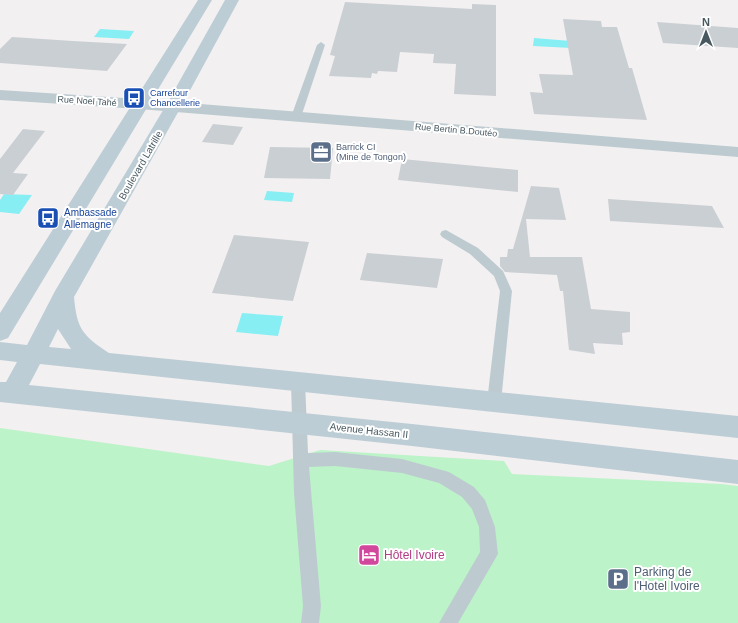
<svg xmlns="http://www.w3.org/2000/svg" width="738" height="623" font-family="Arial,sans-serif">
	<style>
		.green { fill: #bdf3c8 }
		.water { fill: #87eef3 }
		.building { fill: #cacfd3 }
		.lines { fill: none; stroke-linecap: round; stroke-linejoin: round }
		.lane { fill: #bdcbd1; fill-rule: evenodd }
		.street { fill: #bdcbd1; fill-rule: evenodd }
		.secondary { fill: #bdcdd5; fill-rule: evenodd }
		.labels { text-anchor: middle; stroke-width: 4; stroke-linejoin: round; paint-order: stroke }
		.far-transit-label { font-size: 9px; fill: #164399; stroke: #fff; text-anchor: start }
		.far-street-label { font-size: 9px; fill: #475860; stroke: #fff }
		.far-service-label { font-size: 9px; fill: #4e5e75; stroke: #fff; text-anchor: start }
		.street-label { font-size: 10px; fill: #475860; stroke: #fff }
		.transit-label { font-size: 10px; fill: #164399; stroke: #fff; text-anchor: start }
		.near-hotel-label { font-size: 12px; fill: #b23c85; stroke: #fff; text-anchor: start }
		.near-service-label { font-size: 12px; fill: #4e5e75; stroke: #fff; text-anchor: start }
	</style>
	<rect width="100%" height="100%" fill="#f3f0f1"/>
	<path class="green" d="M0 428 269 466 320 450 504 461 512 474 721 484 738 486V623H0Z"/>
	<path class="water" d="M100 29 134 31 129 39 94 37Z
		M534 38 571 41V48L533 46Z
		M267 191 294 193 292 202 264 200Z
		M4 194 32 195 19 214 0 212V200Z
		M242 313 283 316 278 336 236 332Z"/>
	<path class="building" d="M345 2 472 9V4L496 5V96L454 94 456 64 433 63 434 54 400 52 397 72 378 71 377 74 372 73 371 78 329 76 335 56 330 55Z
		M563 19 601 21 602 27H617L629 68H632L647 120 534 114 530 92 543 93 539 74 573 75Z
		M657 22 738 28V48L663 43Z
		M12 37 73 41 127 44 107 71 0 63V49Z
		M213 124 243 127 233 145 202 142Z
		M23 129 45 131 13 173 28 174 13 195 0 194V159Z
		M270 147 333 148 330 179 264 178Z
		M402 159 518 170V192L398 180Z
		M531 186 559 188 566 220 526 219 530 257H582L591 309 630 312V332L622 333 623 345 593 343 595 354 569 350 563 291H560L557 275 505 272 500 266V257H507L508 249H513Z
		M608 199 712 206 724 228 610 221Z
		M234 235 309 242 293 301 212 293Z
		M367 253 443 259 437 288 360 280Z"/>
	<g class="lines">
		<path class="lane" d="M321 42 325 45 301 117 299 119H293L291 117 317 45Z
			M446 230 478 248 503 271 512 291 501 402 499 406 494 408 489 406 487 402 500 291 494 276 470 254 442 237 440 234 442 231Z
			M298 376 303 378 305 382 308 453 335 452 402 459 449 472 474 487 485 500 495 527 498 554 458 623H439L480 552 479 527 472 509 462 497 439 483 402 473 335 466 309 467 321 606 319 623H301L303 606 294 493 291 382 293 378Z"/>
		<path class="street" d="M0 90 139 99 738 147V157L139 109 0 100Z"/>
		<path class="secondary" d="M198 0H212L8 338 0 341V313Z
			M225 0H239L181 107 74 297C77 329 82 335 109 353L738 416V438L40 364 29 385 412 424 738 460V484L412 446 0 402V382H6L17 362 0 360V342L27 345 55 291 165 107ZM58 329 71 349 49 347Z"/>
	</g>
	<defs>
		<g id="bus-square" transform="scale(1.15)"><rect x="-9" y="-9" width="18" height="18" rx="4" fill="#1a4fb4" stroke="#fff"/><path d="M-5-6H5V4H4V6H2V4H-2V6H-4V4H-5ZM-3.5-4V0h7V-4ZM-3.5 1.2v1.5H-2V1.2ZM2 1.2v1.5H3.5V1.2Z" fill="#fff"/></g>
		<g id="office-square" transform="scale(1.15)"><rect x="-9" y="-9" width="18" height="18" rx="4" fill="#5c6f8a" stroke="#fff"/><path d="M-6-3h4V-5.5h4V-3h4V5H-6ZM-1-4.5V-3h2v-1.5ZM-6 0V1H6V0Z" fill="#fff"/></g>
		<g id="hotel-square" transform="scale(1.15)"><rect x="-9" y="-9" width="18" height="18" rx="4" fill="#d1479c" stroke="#fff"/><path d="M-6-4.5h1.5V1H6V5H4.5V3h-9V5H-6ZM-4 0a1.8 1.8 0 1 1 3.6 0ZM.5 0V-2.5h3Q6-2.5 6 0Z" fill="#fff"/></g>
		<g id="parking-square" transform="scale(1.15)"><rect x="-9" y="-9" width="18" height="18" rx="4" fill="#5c6f8a" stroke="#fff"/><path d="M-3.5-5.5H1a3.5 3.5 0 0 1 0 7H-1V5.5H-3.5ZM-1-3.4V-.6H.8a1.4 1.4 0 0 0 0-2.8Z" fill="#fff"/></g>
	</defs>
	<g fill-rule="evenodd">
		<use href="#bus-square" x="134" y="98"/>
		<use href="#office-square" x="321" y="152"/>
		<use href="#bus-square" x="48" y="218"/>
		<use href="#hotel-square" x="369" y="555"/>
		<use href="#parking-square" x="618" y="579"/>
	</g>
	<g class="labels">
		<g class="far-transit-label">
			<text x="150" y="96">Carrefour<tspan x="150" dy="10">Chancellerie</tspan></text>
		</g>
		<g class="far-street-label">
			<text transform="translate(87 101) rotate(4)" y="3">Rue Noel Tahé</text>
			<text transform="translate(456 130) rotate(5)" y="3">Rue Bertin B.Doutéo</text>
		</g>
		<g class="far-service-label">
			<text x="336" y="150">Barrick CI<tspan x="336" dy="10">(Mine de Tongon)</tspan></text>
		</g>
		<g class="street-label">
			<text transform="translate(140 165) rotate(-60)" y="4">Boulevard Latrille</text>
			<text transform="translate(369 430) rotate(6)" y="4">Avenue Hassan II</text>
		</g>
		<g class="transit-label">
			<text x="64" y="216">Ambassade<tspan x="64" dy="12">Allemagne</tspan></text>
		</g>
		<g class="near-hotel-label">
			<text x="384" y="559">Hôtel Ivoire</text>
		</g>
		<g class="near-service-label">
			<text x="634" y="576">Parking de<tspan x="634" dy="14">l'Hotel Ivoire</tspan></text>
		</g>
	</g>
	<g transform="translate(706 32)" stroke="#ffffff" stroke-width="3" paint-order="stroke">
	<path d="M0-3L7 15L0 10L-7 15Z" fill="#475860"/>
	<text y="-6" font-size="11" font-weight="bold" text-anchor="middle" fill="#475860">N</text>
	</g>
</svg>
